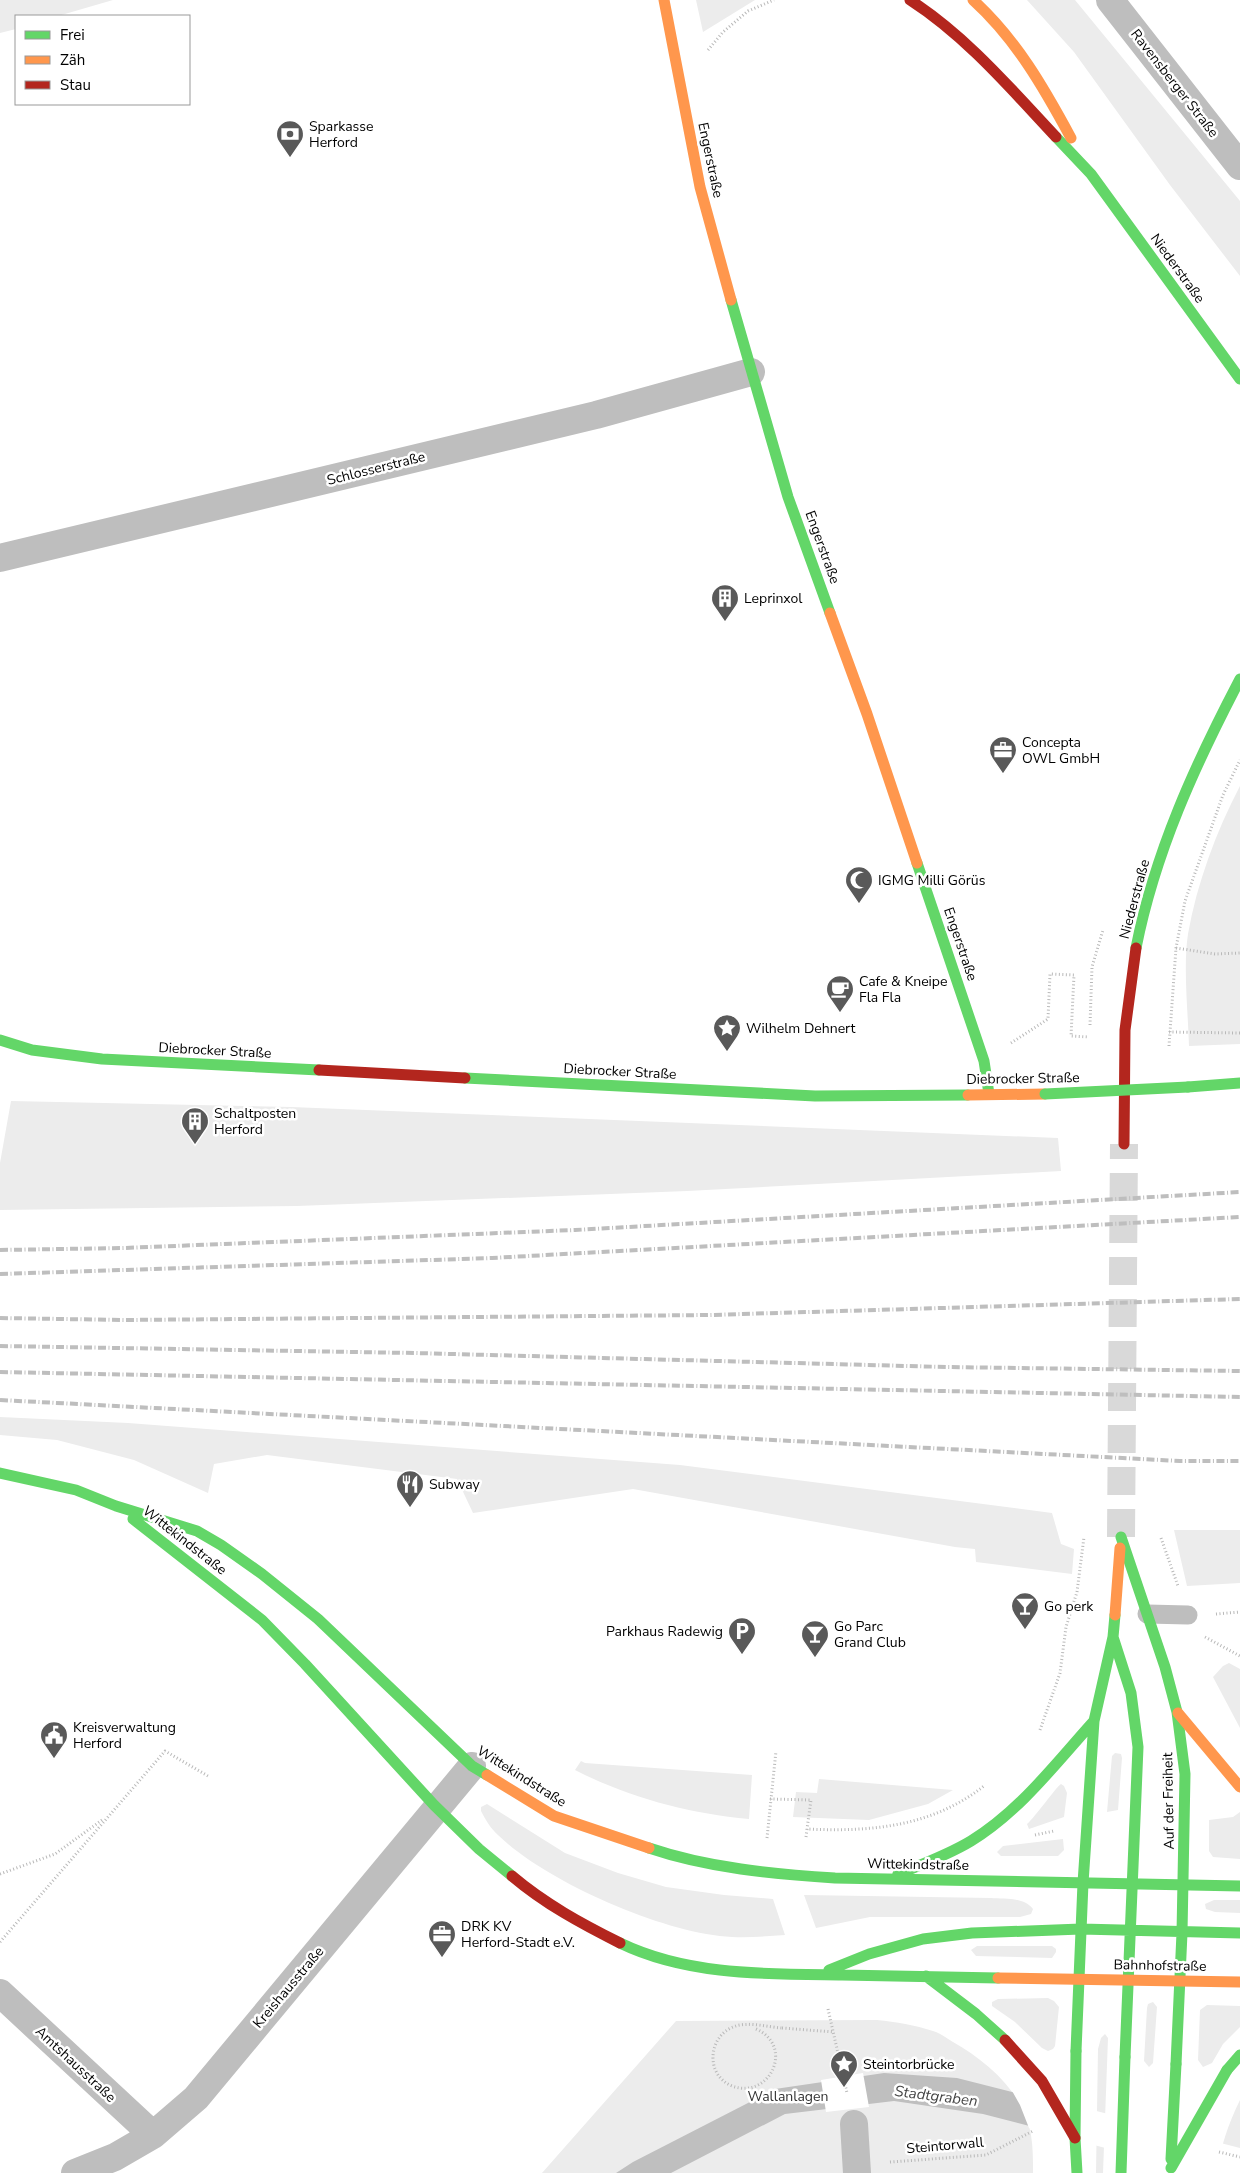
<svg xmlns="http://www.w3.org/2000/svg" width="1240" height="2173" font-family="'Nunito Sans',sans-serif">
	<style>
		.green { fill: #ececec }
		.water { fill: #bfbfbf }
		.pier { fill: #fff }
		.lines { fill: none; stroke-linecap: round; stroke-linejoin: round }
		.secondary-tunnel { stroke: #d9d9d9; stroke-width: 28; stroke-dasharray: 28 14; stroke-linecap: butt }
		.path { stroke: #b9b9b9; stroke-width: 3; stroke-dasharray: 1 2.5; stroke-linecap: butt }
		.lane { stroke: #bebebe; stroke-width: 19 }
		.street { stroke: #bebebe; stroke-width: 28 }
		.fast { stroke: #63d668; stroke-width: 11 }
		.slow { stroke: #ff974d; stroke-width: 11 }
		.jam { stroke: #b3261e; stroke-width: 11 }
		.rail { stroke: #bebebe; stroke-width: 4; stroke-dasharray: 8 2.5 1 2.5; stroke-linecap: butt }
		.path-bridge { stroke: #b9b9b9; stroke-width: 3; stroke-dasharray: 1 2.5; stroke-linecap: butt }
		.fast-bridge { stroke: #63d668; stroke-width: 11 }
		.jam-bridge { stroke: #b3261e; stroke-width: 11 }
		.labels { text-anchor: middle; stroke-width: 5; stroke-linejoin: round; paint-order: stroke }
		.street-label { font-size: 14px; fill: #000; stroke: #fff }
		.poi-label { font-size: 14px; fill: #000; stroke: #fff; text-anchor: start }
		.park-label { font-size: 14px; fill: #333; stroke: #fff }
		.water-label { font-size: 15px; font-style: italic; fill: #444; stroke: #fff }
	</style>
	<rect width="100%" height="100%" fill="#fff"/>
	<path class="green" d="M0 0H113L58 16H16V29L0 33Z
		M696 0H755L703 32Z
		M1027 0H1075L1240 201V276L1170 185 1074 52Z
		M1240 786V1044L1189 1046C1188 1012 1183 966 1188 934 1197 883 1216 832 1240 786Z
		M11 1101 291 1107 1058 1138 1061 1171 687 1191 297 1206 0 1210V1163Z
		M0 1417 128 1423 680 1465 1052 1513 1061 1544 1074 1549 1072 1574 976 1562 975 1549 955 1547 633 1489 473 1513 457 1479 267 1455 214 1464 208 1493 134 1460 57 1440 0 1435Z
		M1174 1530H1240V1583L1187 1586Z
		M1229 1663 1240 1669V1728L1213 1677 1223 1666Z
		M1115 1753 1121 1754 1122 1758 1118 1810 1107 1812 1112 1756Z
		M581 1761 585 1763 752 1775 749 1819C687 1813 630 1798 575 1770Z
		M819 1779 953 1790 928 1804 869 1820 793 1817 796 1792 817 1793Z
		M1061 1784 1064 1786 1067 1793 1064 1817 1029 1829 1027 1824C1035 1817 1057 1786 1061 1784Z
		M487 1804 565 1853 618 1873 666 1887 724 1895 773 1899 785 1935C768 1936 750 1938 732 1937 665 1934 546 1882 498 1835 491 1829 485 1819 481 1811V1807Z
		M1240 1812V1859L1213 1857 1209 1851V1820L1233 1817Z
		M1063 1839 1064 1850 1058 1856H1001L997 1852 1003 1846Z
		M804 1895 991 1898C1004 1899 1024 1897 1033 1909L1031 1914 1020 1917H870L816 1928Z
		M1214 1900H1240V1913L1215 1912 1206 1909 1205 1904Z
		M977 1946H1052L1056 1949V1952L1052 1958 976 1956 971 1950Z
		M1048 1998 1054 2001 1059 2007 1055 2046 1053 2049 1048 2051 1042 2048 1015 2022 992 2006V2002L998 1999Z
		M1153 2002 1157 2007 1153 2063 1149 2067 1144 2061 1147 2008 1148 2004Z
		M1207 2005 1240 2006V2027L1223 2044 1212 2063 1203 2067 1198 2060 1200 2010Z
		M877 2020C896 2022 915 2025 933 2031 940 2033 946 2038 953 2042 988 2062 1024 2093 1031 2135 1033 2147 1033 2160 1033 2173H542L676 2021Z
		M1105 2034 1108 2038 1103 2173H1096L1098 2049 1101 2038Z
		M1240 2100V2173H1216C1221 2147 1228 2124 1240 2100Z"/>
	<path class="water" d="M884 2073 957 2078 1240 2150V2173H1211L983 2114 894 2101 785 2114 671 2173H616L633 2162 775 2089Z"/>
	<path class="pier" d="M863 2073 869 2107 826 2112 821 2080Z
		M1011 2089 1240 2148V2173H1201L1029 2128 1020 2105Z"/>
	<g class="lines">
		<path class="secondary-tunnel" d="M1121 1537 1124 1144"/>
		<path class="path" d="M708 50 723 32 748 11 774 0
			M1176 948 1215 954 1240 953
			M1090 1025 1092 967 1103 930
			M1169 1032 1240 1033
			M1011 1043 1048 1019 1050 974 1074 975 1071 1036 1089 1037
			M1169 1046 1176 948 1185 901 1223 795 1240 760
			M1161 1538 1178 1586
			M1216 1614 1240 1612
			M1205 1637 1240 1656
			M1040 1730 1060 1673 1066 1627 1077 1592 1084 1537
			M770 1799 811 1800 807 1829
			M1035 1835 1054 1831
			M806 1837 807 1829C871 1832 931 1827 984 1786
			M767 1838 776 1751
			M0 1874 55 1854 102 1820
			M0 1942 165 1751 208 1776
			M828 2009 847 2093
			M782 2028 834 2032
			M1219 2152 1240 2157
			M890 2162 986 2155 1033 2131"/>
		<path class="lane" d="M1147 1614 1188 1615"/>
		<path class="street" d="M1110 0 1240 166
			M0 558 596 415 751 372
			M0 1993 153 2135
			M854 2124 857 2173
			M75 2173 115 2157 153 2135 196 2098 472 1766"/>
		<path class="fast" d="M1056 137 1091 174 1240 379
			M731 300 788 497 830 613
			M917 863 984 1061 989 1094
			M1136 948C1155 852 1195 765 1240 679
			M0 1040 32 1050 102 1059 319 1070
			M465 1078 815 1096 968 1095
			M1188 1087 1240 1083
			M0 1473 76 1490 116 1506 197 1531 221 1545 262 1574 318 1619 472 1766 487 1775
			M133 1519 262 1620 305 1664 434 1805 479 1849 512 1876
			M1121 1537 1165 1667 1177 1712 1185 1774 1182 1933 1176 2064
			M1113 1637 1131 1693 1138 1747 1125 2057
			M649 1848C708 1868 773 1874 835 1878L1240 1886
			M898 1874C923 1864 948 1855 971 1841 1020 1811 1056 1763 1094 1721
			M620 1943C688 1976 768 1974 842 1975 894 1976 946 1977 998 1978
			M829 1970 869 1954 923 1939 972 1933 1081 1929 1240 1933
			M926 1976 976 2014 1005 2040
			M1076 2051 1083 1883 1094 1721 1113 1637 1115 1615
			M1227 2070 1240 2055
			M1075 2138 1077 2173"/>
		<path class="slow" d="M664 0 700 187 731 300
			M973 0C1016 39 1044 88 1071 138
			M830 613 867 714 917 863
			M968 1095 1045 1094
			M1115 1615 1120 1548
			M1178 1713 1240 1787
			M487 1775 554 1816 649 1848
			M998 1978 1240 1982"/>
		<path class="jam" d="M910 0C967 37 1010 88 1056 137
			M319 1070 465 1078
			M1124 1144 1125 1030 1136 948
			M512 1876C545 1904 582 1924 620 1943"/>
		<path class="rail" d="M0 1250 123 1248 575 1230 1240 1192
			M0 1274 492 1258 1240 1217
			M0 1318 123 1320 710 1315 1240 1299
			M0 1346 414 1353 946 1367 1240 1371
			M0 1372 1240 1397
			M0 1400 1180 1461H1240"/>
		<path class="path-bridge" d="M756 2029C795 2046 770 2100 732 2086 705 2075 708 2037 733 2027 747 2021 767 2027 782 2028"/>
		<path class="fast-bridge" d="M1045 1094 1188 1087
			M1075 2137 1076 2051
			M1171 2159 1176 2064
			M1171 2168 1227 2070
			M1121 2173 1125 2057"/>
		<path class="jam-bridge" d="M1005 2040 1042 2081 1075 2138"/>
	</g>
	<defs>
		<g id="bank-pin" transform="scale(1.4375)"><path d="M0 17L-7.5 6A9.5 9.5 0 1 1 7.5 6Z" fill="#595959" stroke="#fff"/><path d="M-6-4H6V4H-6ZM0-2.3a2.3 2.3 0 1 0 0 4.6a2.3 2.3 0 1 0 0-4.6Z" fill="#fff"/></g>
		<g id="building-pin" transform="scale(1.4375)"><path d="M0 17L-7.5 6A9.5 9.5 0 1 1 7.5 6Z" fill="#595959" stroke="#fff"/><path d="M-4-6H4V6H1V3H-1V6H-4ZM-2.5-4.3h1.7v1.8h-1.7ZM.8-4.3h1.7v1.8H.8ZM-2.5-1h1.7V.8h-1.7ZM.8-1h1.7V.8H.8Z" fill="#fff"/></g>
		<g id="office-pin" transform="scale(1.4375)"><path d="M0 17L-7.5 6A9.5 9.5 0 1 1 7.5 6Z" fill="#595959" stroke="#fff"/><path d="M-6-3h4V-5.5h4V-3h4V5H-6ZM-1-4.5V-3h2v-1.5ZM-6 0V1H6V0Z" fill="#fff"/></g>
		<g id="mosque-pin" transform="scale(1.4375)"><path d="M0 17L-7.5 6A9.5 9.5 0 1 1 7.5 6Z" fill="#595959" stroke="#fff"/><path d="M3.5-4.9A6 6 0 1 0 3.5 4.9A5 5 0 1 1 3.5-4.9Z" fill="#fff"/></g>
		<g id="cafe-pin" transform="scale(1.4375)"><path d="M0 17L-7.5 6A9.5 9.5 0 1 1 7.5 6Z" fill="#595959" stroke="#fff"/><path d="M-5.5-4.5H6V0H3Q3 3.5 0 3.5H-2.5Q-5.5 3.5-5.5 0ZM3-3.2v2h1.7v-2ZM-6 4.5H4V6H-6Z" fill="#fff"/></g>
		<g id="sight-pin" transform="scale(1.4375)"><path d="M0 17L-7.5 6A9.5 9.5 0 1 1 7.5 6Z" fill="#595959" stroke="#fff"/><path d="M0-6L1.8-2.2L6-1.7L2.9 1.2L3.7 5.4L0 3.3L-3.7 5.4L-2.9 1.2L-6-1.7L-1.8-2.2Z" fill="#fff"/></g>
		<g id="restaurant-pin" transform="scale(1.4375)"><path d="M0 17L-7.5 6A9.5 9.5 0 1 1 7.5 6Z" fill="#595959" stroke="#fff"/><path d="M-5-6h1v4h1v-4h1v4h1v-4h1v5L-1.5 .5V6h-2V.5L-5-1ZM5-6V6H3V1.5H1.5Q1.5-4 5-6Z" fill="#fff"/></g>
		<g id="bar-pin" transform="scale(1.4375)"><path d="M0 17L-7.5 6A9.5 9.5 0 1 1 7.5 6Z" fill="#595959" stroke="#fff"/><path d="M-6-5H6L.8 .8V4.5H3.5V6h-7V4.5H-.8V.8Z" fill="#fff"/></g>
		<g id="parking-pin" transform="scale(1.4375)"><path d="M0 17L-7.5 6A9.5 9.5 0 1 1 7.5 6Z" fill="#595959" stroke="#fff"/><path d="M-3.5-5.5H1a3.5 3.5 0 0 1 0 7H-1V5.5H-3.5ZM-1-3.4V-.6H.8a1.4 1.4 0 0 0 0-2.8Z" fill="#fff"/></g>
		<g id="civic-pin" transform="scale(1.4375)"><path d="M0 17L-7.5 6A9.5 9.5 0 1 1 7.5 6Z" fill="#595959" stroke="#fff"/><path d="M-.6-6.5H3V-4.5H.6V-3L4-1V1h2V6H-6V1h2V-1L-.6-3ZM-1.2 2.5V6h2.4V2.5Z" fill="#fff"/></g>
	</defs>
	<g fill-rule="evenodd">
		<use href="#bank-pin" x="290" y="134"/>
		<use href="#building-pin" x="725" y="598"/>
		<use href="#office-pin" x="1003" y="750"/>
		<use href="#mosque-pin" x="859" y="880"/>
		<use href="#cafe-pin" x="840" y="989"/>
		<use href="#sight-pin" x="727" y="1028"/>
		<use href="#building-pin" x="195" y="1121"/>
		<use href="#restaurant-pin" x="410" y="1484"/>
		<use href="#bar-pin" x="1025" y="1606"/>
		<use href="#parking-pin" x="742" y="1631"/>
		<use href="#bar-pin" x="815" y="1634"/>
		<use href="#civic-pin" x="54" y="1735"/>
		<use href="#office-pin" x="442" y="1934"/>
		<use href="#sight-pin" x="844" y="2064"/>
	</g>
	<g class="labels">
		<g class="street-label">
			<text transform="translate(1175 83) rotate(52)" y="5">Ravensberger Straße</text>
			<text transform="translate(711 160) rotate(78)" y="5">Engerstraße</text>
			<text transform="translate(1178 268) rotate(54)" y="5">Niederstraße</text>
			<text transform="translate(376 468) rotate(-14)" y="5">Schlosserstraße</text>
			<text transform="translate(823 547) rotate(70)" y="5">Engerstraße</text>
			<text transform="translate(1134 899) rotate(-75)" y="5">Niederstraße</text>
			<text transform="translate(961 944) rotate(71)" y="5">Engerstraße</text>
			<text transform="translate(215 1050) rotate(3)" y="5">Diebrocker Straße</text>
			<text transform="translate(620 1071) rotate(3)" y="5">Diebrocker Straße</text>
			<text transform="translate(1023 1078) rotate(-1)" y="5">Diebrocker Straße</text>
			<text transform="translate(185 1540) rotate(38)" y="5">Wittekindstraße</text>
			<text transform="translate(522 1776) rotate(32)" y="5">Wittekindstraße</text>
			<text transform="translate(1168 1801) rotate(-91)" y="5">Auf der Freiheit</text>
			<text transform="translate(918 1864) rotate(1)" y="5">Wittekindstraße</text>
			<text transform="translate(1160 1965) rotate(1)" y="5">Bahnhofstraße</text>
			<text transform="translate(288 1987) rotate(-50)" y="5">Kreishausstraße</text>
			<text transform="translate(76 2064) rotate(43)" y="5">Amtshausstraße</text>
			<text transform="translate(945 2145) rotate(-5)" y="5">Steintorwall</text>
		</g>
		<g class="poi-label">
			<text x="309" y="131">Sparkasse<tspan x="309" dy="16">Herford</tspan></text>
			<text x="744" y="603">Leprinxol</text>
			<text x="1022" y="747">Concepta<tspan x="1022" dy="16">OWL GmbH</tspan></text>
			<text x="878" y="885">IGMG Milli Görüs</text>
			<text x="859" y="986">Cafe &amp; Kneipe<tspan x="859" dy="16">Fla Fla</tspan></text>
			<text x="746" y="1033">Wilhelm Dehnert</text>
			<text x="214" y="1118">Schaltposten<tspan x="214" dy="16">Herford</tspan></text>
			<text x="429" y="1489">Subway</text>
			<text x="1044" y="1611">Go perk</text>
			<text x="834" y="1631">Go Parc<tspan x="834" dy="16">Grand Club</tspan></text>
			<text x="723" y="1636" text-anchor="end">Parkhaus Radewig</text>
			<text x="73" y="1732">Kreisverwaltung<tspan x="73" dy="16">Herford</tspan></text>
			<text x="461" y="1931">DRK KV<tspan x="461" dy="16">Herford-Stadt e.V.</tspan></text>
			<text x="863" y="2069">Steintorbrücke</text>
		</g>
		<g class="park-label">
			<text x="788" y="2101">Wallanlagen</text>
		</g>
		<g class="water-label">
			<text transform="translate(936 2096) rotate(7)" y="5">Stadtgraben</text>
		</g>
	</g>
	<rect x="15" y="15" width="175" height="90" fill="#ffffff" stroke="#999999"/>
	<rect x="25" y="31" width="25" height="8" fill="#63d668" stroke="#999999"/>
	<text x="60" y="40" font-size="15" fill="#000000">Frei</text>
	<rect x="25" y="56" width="25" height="8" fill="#ff974d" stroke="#999999"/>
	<text x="60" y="65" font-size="15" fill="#000000">Zäh</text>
	<rect x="25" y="81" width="25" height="8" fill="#b3261e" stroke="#999999"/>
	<text x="60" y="90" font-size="15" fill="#000000">Stau</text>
</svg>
